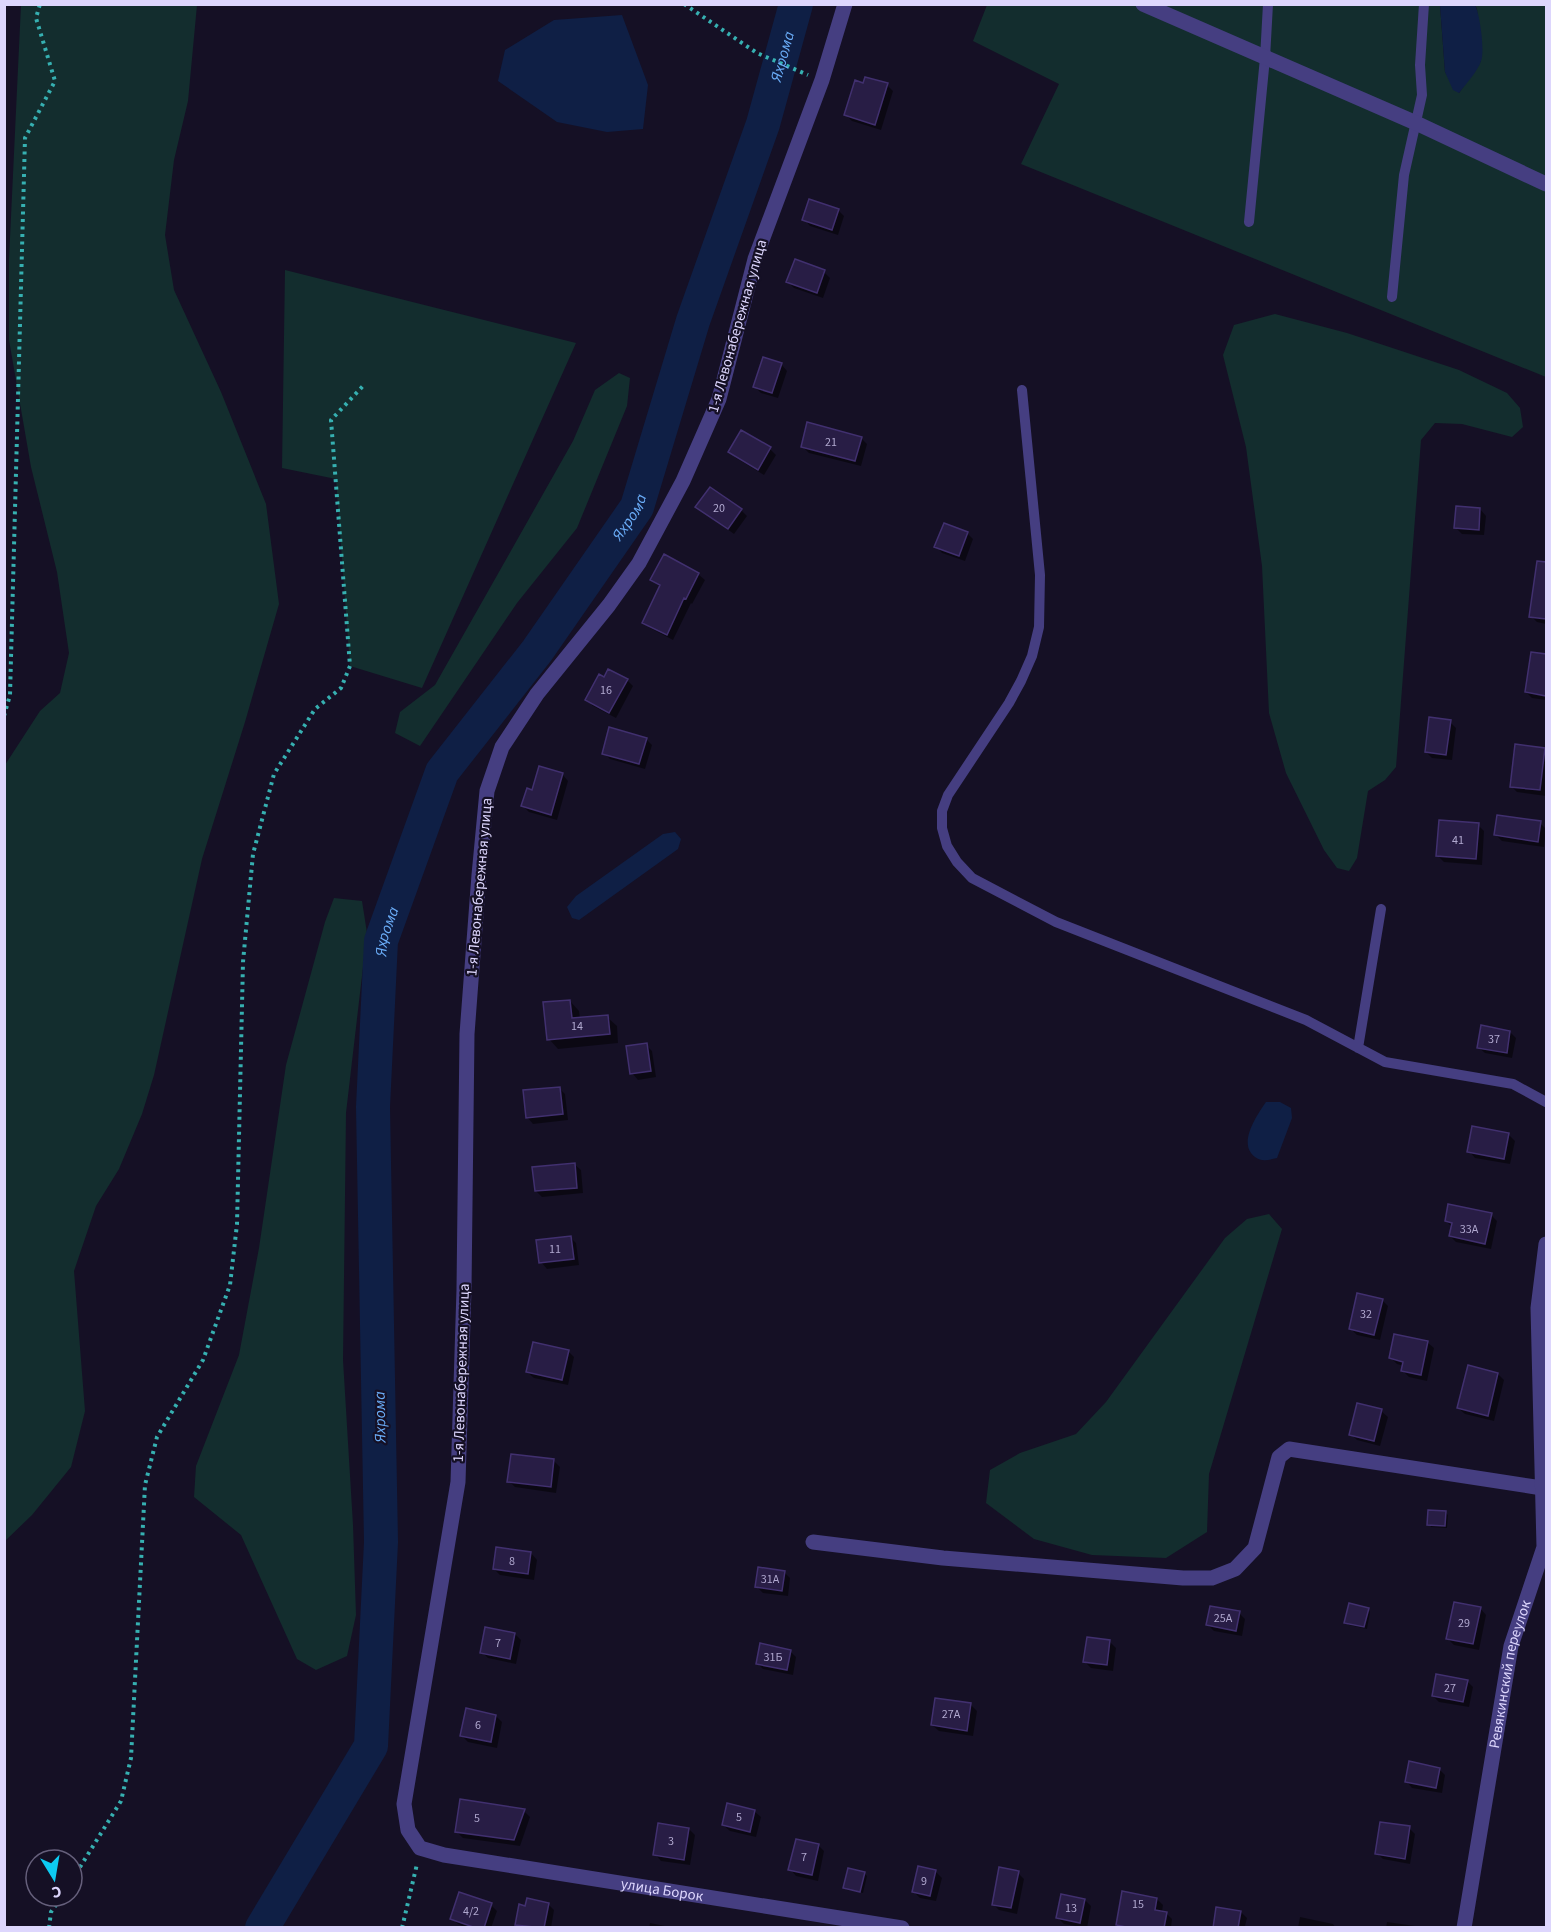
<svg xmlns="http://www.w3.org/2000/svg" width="1551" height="1932" font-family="'Source Sans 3',sans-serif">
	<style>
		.green { fill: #132d2e }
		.water { fill: #0f1f45 }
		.shadow { fill: #0007 }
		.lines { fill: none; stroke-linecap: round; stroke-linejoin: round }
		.river { stroke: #0f1f45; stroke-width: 34 }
		.building { fill: #281d45; stroke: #41306f; stroke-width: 1.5 }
		.path { stroke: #36b0b1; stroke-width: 4; stroke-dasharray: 3 4.5; stroke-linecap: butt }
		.service { stroke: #453e81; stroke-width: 10 }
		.minor { stroke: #453e81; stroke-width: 15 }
		.labels { text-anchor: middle; stroke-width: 4.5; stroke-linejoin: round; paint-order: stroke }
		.number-label { font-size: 12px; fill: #b0a8cf }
		.street-label { font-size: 15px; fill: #ddd6fd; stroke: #151025 }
		.water-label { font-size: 16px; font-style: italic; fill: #6aacf7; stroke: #151025 }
	</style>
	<rect width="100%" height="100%" fill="#151025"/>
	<path class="green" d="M21 5H197L188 101 174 160 165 235 174 290 221 392 266 504 279 604 245 722 202 859 154 1075 142 1114 119 1169 96 1206 74 1271 85 1411 71 1467 32 1515 5 1541V765L40 711 60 693 69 653 57 572 31 467 9 340V259Z
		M987 5H1440L1445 72 1459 93 1481 61 1477 9 1475 5H1546V377L1021 164 1059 84 973 41Z
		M285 270 576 343 422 688 350 666 336 479 282 468Z
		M1275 314 1347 333 1459 370 1507 393 1520 408 1523 427 1512 437 1462 424 1435 423 1421 440 1396 767 1385 780 1368 791 1357 858 1349 871 1337 868 1324 850 1286 773 1269 713 1262 566 1246 447 1223 355 1234 325Z
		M619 373 630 378 627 406 577 528 517 603 420 746 395 733 400 712 435 685 573 441 595 390Z
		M334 898 362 901 367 933 346 1113 343 1360 353 1525 356 1615 347 1656 316 1670 297 1659 241 1535 194 1497 196 1466 239 1355 259 1248 286 1065 325 922Z
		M1269 1214 1282 1229 1209 1474 1207 1532 1166 1558 1092 1555 1034 1539 986 1503 990 1470 1020 1453 1076 1434 1106 1402 1225 1238 1247 1219Z"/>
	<path class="water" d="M1440 5H1475C1480 15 1485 51 1481 61 1478 71 1465 85 1459 93L1453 90 1445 72Z
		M622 15 648 85 643 129 607 132 557 122 498 81 505 50 554 20Z
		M675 832 681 839 678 849 579 920 572 918 567 907 576 896 663 834Z
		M1266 1102H1280L1291 1108 1292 1118 1277 1158C1268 1160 1262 1162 1255 1157 1237 1144 1257 1115 1266 1102Z"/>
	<path class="shadow" d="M887 85 893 91 881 130 852 121 846 115Z
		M838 210 844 216 838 235 810 226 804 219Z
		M824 272 830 278 823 298 794 288 788 282Z
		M781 364 787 371 778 398 761 393 755 387Z
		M742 432 770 449 776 455 764 475 736 458 730 452Z
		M861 438 867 444 861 466 809 453 802 446Z
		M697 507 741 510 747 516 734 534Z
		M1480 509 1486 516 1484 535 1462 534 1456 528Z
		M967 533 973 539 965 561 942 553 936 546Z
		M665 556 698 574 705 580 692 604 691 603 673 640 650 628 644 622 661 587 652 579Z
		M1535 588 1546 590V624L1537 622 1531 616Z
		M1532 653 1546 656V700L1532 698 1526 692Z
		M605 679 627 680 633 686 616 718 593 706 587 700Z
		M1450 722 1456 728 1452 760 1432 758 1426 752Z
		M646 739 652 745 645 769 610 759 604 753Z
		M1545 749 1546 751V796L1517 792 1511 786Z
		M562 774 568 781 557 820 529 812 523 806Z
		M1540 823 1546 829 1544 847 1502 841 1496 835Z
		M1478 825 1484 831 1482 865 1444 862 1438 856Z
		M570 1001 579 1011 580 1019 607 1017 617 1026 618 1043 558 1049 549 1039Z
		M1510 1032 1516 1038 1512 1058 1485 1053 1478 1047Z
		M646 1045 652 1051 656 1077 638 1080 632 1073Z
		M559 1088 565 1094 568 1120 533 1124 527 1117Z
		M1508 1134 1515 1141 1510 1164 1475 1158 1469 1151Z
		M574 1164 581 1170 583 1193 542 1197 536 1191Z
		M1491 1215 1497 1221 1491 1249 1456 1242 1450 1236 1452 1227 1446 1221Z
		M570 1237 576 1243 579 1265 547 1269 541 1262Z
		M1382 1300 1388 1306 1380 1340 1357 1335 1351 1329Z
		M1427 1342 1434 1348 1427 1381 1409 1377 1403 1371 1404 1366 1397 1364 1391 1358Z
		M568 1351 574 1357 568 1385 534 1378 527 1372Z
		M1498 1374 1504 1380 1494 1421 1465 1414 1458 1408Z
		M1381 1411 1388 1417 1380 1446 1357 1440 1351 1434Z
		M554 1461 560 1467 556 1493 515 1487 509 1481Z
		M1445 1512 1448 1515 1447 1528 1431 1527 1429 1524Z
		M531 1553 537 1560 534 1580 500 1575 494 1569Z
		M784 1572 790 1578 788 1596 763 1593 757 1587Z
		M1480 1608 1486 1615 1479 1650 1454 1645 1448 1639Z
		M1368 1609 1370 1612 1367 1629 1349 1625 1346 1622Z
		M1239 1613 1245 1619 1242 1636 1214 1631 1208 1625Z
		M515 1634 521 1640 516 1664 488 1658 482 1652Z
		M1110 1642 1116 1648 1113 1671 1091 1668 1085 1662Z
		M790 1651 796 1657 793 1675 763 1669 757 1663Z
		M1467 1681 1473 1687 1469 1707 1439 1702 1433 1696Z
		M936 1699 971 1705 977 1711 973 1736 939 1731 932 1725Z
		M496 1716 502 1722 497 1748 468 1742 462 1736Z
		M1439 1769 1445 1775 1442 1793 1412 1788 1406 1781Z
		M524 1811 530 1817 520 1846 463 1838 457 1832Z
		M754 1811 761 1817 756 1837 730 1831 723 1825Z
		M1409 1828 1415 1834 1410 1864 1383 1859 1377 1853Z
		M689 1829 695 1835 690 1865 661 1861 655 1854Z
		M818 1845 824 1851 818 1881 796 1876 790 1869Z
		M935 1871 942 1878 936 1901 920 1898 914 1892Z
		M864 1873 867 1876 863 1893 847 1890 844 1887Z
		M1018 1873 1024 1879 1017 1914 999 1910 993 1904Z
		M1157 1899 1163 1905 1162 1912 1166 1913 1172 1919 1171 1928H1121L1117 1924Z
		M1085 1900 1091 1906 1087 1928 1064 1924 1058 1918Z
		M548 1904 554 1910 551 1928H520L517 1925 526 1907Z
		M491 1905 497 1911 491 1928H467L458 1924 452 1918Z
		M1241 1912 1247 1918 1245 1926 1253 1928H1214Z
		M1300 1917 1333 1924 1336 1928H1298Z
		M1387 1922 1415 1926 1416 1928H1386Z
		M650 1923 670 1927 671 1928H649Z"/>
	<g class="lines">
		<path class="river" id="s1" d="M262 1928 371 1746 381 1542 373 1107 381 941 442 772 537 651 637 507 693 321 763 124 796 4"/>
	</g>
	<path class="building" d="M865 77 888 83 875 125 844 115 855 80 863 83Z
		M809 199 839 209 832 230 802 220Z
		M795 259 825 270 817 293 786 282Z
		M763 357 782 363 772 393 753 387Z
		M807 422 862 437 855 461 801 447Z
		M741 430 771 447 758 470 728 452Z
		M710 487 742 509 728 529 695 507Z
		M1456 506 1480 508 1479 530 1454 528Z
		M944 523 968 532 959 556 934 547Z
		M664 554 699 573 686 599 684 598 667 635 642 623 660 585 650 580Z
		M1537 561 1546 562V619L1529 617Z
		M1531 652 1546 654V696L1525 692Z
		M608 669 628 679 609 713 585 700 599 674 604 677Z
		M1429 717 1451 720 1446 755 1425 752Z
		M609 727 647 738 639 764 602 754Z
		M1515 744 1545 748 1540 790 1510 787Z
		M539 766 563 773 551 815 521 806 527 788 532 790Z
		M1497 815 1541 821 1538 842 1494 835Z
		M1439 820 1479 823 1476 859 1436 856Z
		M570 1000 572 1018 608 1015 610 1034 547 1040 543 1002Z
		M1481 1025 1510 1031 1507 1053 1477 1048Z
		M647 1043 651 1071 630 1074 626 1046Z
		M560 1087 563 1114 526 1118 523 1090Z
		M1472 1126 1509 1133 1504 1159 1467 1152Z
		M575 1163 577 1188 535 1191 532 1167Z
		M1448 1204 1492 1213 1485 1244 1449 1236 1452 1223 1445 1221Z
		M571 1236 574 1259 539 1263 536 1240Z
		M1357 1293 1383 1299 1374 1335 1349 1329Z
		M1394 1334 1428 1341 1421 1375 1401 1371 1403 1362 1389 1358Z
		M533 1342 569 1350 562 1380 526 1372Z
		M1468 1365 1498 1373 1488 1416 1457 1408Z
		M1357 1403 1382 1409 1374 1441 1349 1435Z
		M511 1454 554 1459 551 1487 507 1482Z
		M1428 1510 1446 1511 1445 1526 1427 1525Z
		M496 1547 531 1552 528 1574 493 1569Z
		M758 1567 785 1571 782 1591 755 1587Z
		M1454 1602 1481 1607 1473 1644 1446 1639Z
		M1349 1603 1369 1608 1364 1627 1344 1623Z
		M1210 1606 1240 1611 1236 1631 1206 1625Z
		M485 1627 515 1633 510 1659 480 1653Z
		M1087 1637 1110 1640 1107 1665 1083 1662Z
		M760 1643 791 1650 787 1670 756 1664Z
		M1436 1674 1468 1680 1463 1702 1432 1696Z
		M935 1698 971 1703 967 1731 931 1725Z
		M466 1708 496 1715 491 1742 460 1736Z
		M1409 1761 1440 1768 1436 1788 1405 1782Z
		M460 1799 525 1809 514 1840 455 1832Z
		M727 1803 755 1810 750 1832 722 1825Z
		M1380 1822 1410 1826 1405 1859 1375 1854Z
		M658 1823 689 1828 684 1860 653 1855Z
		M796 1839 819 1844 812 1875 788 1870Z
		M918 1866 936 1870 930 1896 912 1892Z
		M999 1867 1019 1871 1011 1908 992 1905Z
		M848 1868 865 1872 860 1892 843 1888Z
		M1122 1891 1157 1898 1155 1910 1167 1912 1164 1928H1131L1116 1925Z
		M459 1892 492 1903 484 1928H476L450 1919Z
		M1061 1894 1085 1899 1080 1923 1056 1918Z
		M527 1898 549 1903 544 1928 515 1925 519 1904 525 1906Z
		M1216 1907 1241 1911 1238 1928H1213Z"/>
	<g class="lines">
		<path class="path" d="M684 4 757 53 808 75
			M4 716 10 695 25 138 55 81 36 18 40 4
			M72 1880 121 1801 131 1758 145 1485 157 1437 203 1360 230 1285 237 1224 243 962 253 854 274 774 315 709 341 688 350 666 331 420 363 386
			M49 1928 51 1912 62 1896
			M402 1928 417 1864"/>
		<path class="service" d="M1249 222 1265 58 1268 4
			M1392 297 1404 175 1422 95 1420 65 1424 4
			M1022 390 1040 575 1039 627 1032 656 1021 681 1009 703 948 795 942 811V828L947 846 957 862 972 878 1056 922 1306 1020 1385 1062 1513 1084 1546 1102
			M1358 1048 1381 909"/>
		<g class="minor">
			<path id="s2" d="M845 4 822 80 755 259 719 399 683 481 639 563 609 605 537 694 502 747 487 791 479 875 467 1034 464 1289 458 1482 404 1804 408 1830 420 1848 444 1855 902 1928"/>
			<path d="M1143 4 1416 123 1546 184"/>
			<path d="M813 1542 943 1558 1183 1578H1212L1235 1569 1255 1548 1279 1457 1289 1449 1542 1488"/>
			<path id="s3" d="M1464 1928 1511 1646 1544 1547 1538 1308 1546 1244"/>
		</g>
	</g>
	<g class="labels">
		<g class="number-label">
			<text x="831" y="446">21</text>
			<text x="719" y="512">20</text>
			<text x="606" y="694">16</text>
			<text x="1458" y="844">41</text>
			<text x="577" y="1030">14</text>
			<text x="1494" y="1043">37</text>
			<text x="1469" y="1233">33А</text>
			<text x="555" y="1253">11</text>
			<text x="1366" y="1318">32</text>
			<text x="512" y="1565">8</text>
			<text x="770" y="1583">31А</text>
			<text x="1223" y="1622">25А</text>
			<text x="1464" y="1627">29</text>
			<text x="498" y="1647">7</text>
			<text x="773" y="1661">31Б</text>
			<text x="1450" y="1692">27</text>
			<text x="951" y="1718">27А</text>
			<text x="478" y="1729">6</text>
			<text x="739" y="1821">5</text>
			<text x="477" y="1822">5</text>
			<text x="671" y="1845">3</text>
			<text x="804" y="1861">7</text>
			<text x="924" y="1885">9</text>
			<text x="1138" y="1908">15</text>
			<text x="1071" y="1912">13</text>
			<text x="471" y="1915">4/2</text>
		</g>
		<g class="street-label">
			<text transform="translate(737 326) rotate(-74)" y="5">1-я Левонабережная улица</text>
			<text transform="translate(479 887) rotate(-85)" y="5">1-я Левонабережная улица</text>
			<text transform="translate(461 1373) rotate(-88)" y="5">1-я Левонабережная улица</text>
			<text dy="5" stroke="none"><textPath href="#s3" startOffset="258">Ревякинский переулок</textPath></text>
			<text dy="5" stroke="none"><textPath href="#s2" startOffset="2186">улица Борок</textPath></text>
		</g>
		<g class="water-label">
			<text dy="6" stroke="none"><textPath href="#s1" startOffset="2000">Яхрома</textPath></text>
			<text dy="6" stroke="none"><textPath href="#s1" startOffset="1514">Яхрома</textPath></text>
			<text dy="6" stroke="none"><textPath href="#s1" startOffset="1028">Яхрома</textPath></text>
			<text transform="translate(379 1417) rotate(-91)" y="6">Яхрома</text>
		</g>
	</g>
	<rect width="1551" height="1932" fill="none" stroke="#ddd6fd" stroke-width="12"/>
	<g transform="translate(54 1878) rotate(169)"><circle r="28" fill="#151025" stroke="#655f7b" stroke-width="1.5"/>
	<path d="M0-4.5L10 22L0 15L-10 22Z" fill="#0dcbf2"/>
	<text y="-9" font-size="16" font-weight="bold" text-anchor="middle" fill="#ddd6fd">С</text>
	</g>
</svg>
